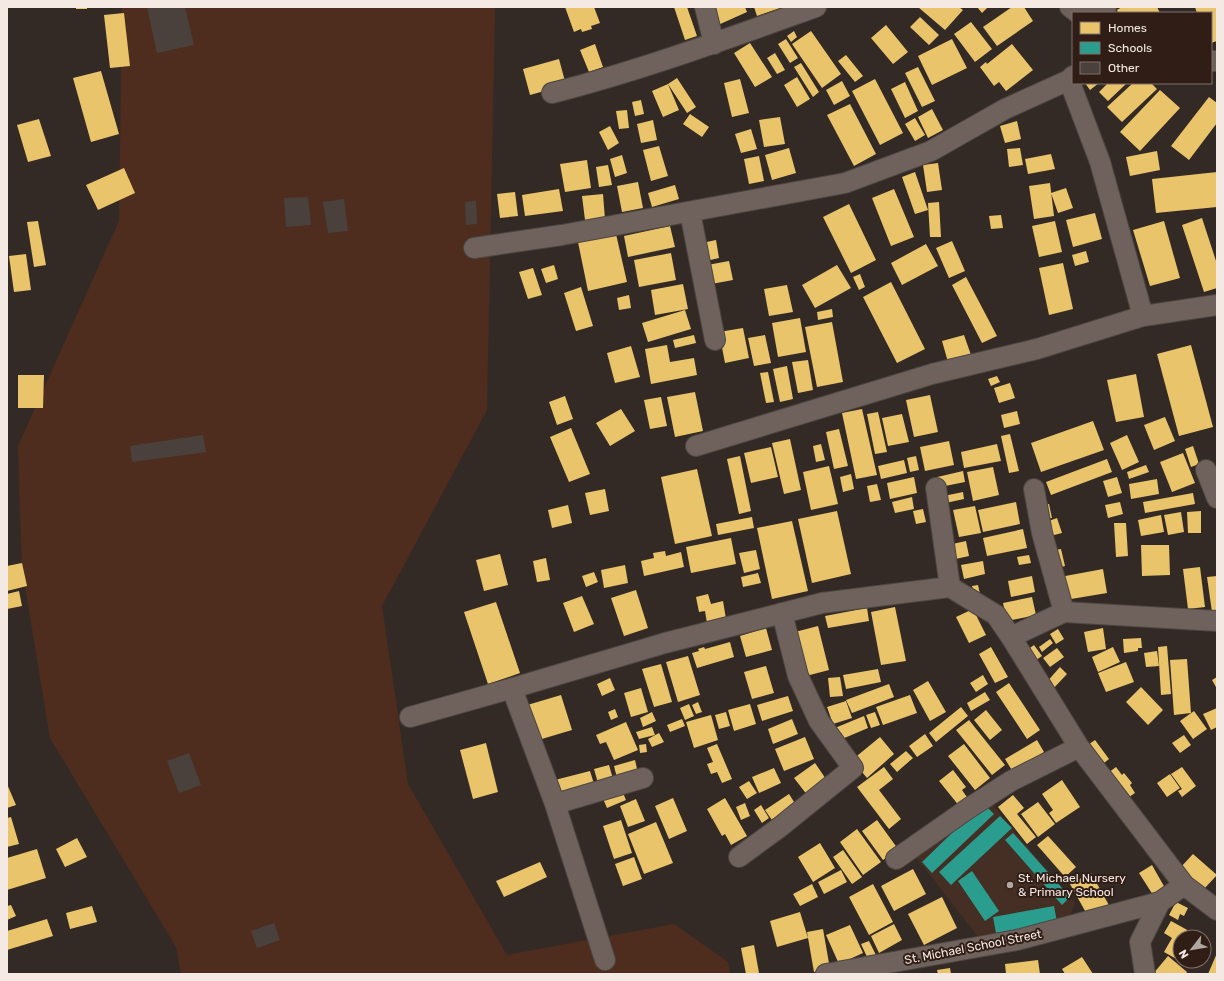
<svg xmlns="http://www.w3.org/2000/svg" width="1224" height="981" font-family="Rubik,sans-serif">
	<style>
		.built { fill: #452e23 }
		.green { fill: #4e2d1e }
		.homes { fill: #e9c46a }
		.schools { fill: #2a9d8f }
		.building { fill: #4a413d }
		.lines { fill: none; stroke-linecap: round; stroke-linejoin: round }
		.minor-casing { stroke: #4d4641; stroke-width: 22 }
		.minor { stroke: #6f615b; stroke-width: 20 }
		.poi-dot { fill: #b1a6a0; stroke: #301e16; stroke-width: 1.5 }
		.labels { text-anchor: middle; stroke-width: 4; stroke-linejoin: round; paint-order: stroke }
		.poi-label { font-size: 12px; fill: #f5e9e3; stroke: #301e16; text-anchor: start }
		.street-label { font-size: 12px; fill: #f5e9e3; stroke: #301e16 }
	</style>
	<rect width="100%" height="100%" fill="#342a25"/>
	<path class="built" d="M990 802 1075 903 1068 920 979 938 915 856Z"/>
	<path class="green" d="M122 7H495L487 410 382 606 408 784 507 955 674 924 728 962 730 974H181L176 947 50 738 22 568 18 446 119 221Z"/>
	<path class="homes" d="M76 7H87V9H76Z
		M565 7H594L600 23 591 26 592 29 582 32 581 29 574 32Z
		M674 7H687L697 36 685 40Z
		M710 7H745L747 12 718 25Z
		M754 7H783L757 16Z
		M918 7H959L963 10 945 30Z
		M977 7H988L982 13Z
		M1012 7H1024L1033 21 997 46 983 27Z
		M1122 7H1157L1160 13H1118L1117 10Z
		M1195 7H1217V41L1211 43V13H1197Z
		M124 13 130 66 110 68 104 15Z
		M920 17 939 35 929 45 910 27Z
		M971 22 992 49 975 62 954 34Z
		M886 25 908 52 893 64 871 38Z
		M794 31 797 37 791 42 787 36Z
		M811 31 841 74 822 88 792 44Z
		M786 39 798 58 790 63 778 44Z
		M952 39 967 68 932 85 918 56Z
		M750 43 772 77 755 87 734 53Z
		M595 44 603 67 589 72 580 50Z
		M1012 44 1033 70 1006 91 999 82 994 86 980 67 986 62 987 64Z
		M775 53 785 70 777 74 767 58Z
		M846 55 863 76 855 82 838 61Z
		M559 59 566 85 530 95 523 69Z
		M801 63 819 92 813 97 794 67Z
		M918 67 935 101 922 107 905 73Z
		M101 71 119 134 91 142 73 78Z
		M797 77 810 99 797 107 784 85Z
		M677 78 696 107 687 113 668 84 679 110 663 117 652 91 668 84Z
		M740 79 749 113 732 117 724 83Z
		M875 79 903 133 880 145 852 91Z
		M842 81 850 96 834 105 826 90Z
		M905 82 918 111 905 118 891 89Z
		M1085 83H1099L1090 90Z
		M1108 83H1127L1108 101 1099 92Z
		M1133 83H1151L1157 89 1122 122 1107 107Z
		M1160 90 1180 108 1140 151 1120 132Z
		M1209 97 1217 103V123L1189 160 1171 146Z
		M641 100 644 114 635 116 632 102Z
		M850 104 876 154 854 166 827 115Z
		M932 109 943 130 928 138 918 117Z
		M627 110 629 128 619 129 616 111Z
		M690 114 709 127 702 137 683 124Z
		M780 117 785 144 764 147 759 120Z
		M915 118 925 135 915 141 905 124Z
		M39 119 51 156 28 162 17 125Z
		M653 120 657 140 641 143 637 124Z
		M1017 121 1021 139 1005 143 1000 126Z
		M610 126 619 143 608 150 599 132Z
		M751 129 757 149 741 153 735 134Z
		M659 146 668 176 651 181 643 150Z
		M789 148 796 173 772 180 765 155Z
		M1020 148 1023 165 1009 167 1007 149Z
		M1157 151 1160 170 1130 176 1126 157Z
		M1051 154 1055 169 1028 174 1025 159Z
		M622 155 627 173 615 177 610 159Z
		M759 156 764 181 749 184 744 159Z
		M587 160 591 188 565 192 560 164Z
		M938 163 942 190 927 192 923 165Z
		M608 165 612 185 599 187 596 167Z
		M124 168 135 193 98 210 86 185Z
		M915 172 928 210 915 214 902 177Z
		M1217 172V207L1156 213 1152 179Z
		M638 182 643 208 622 212 617 186Z
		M1050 183 1054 216 1034 219 1029 186Z
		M675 185 679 199 652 207 648 193Z
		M1066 188 1073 208 1058 213 1051 193Z
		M559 189 563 211 525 216 522 195Z
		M894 189 914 237 891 246 872 198Z
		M515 192 518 216 500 218 497 194Z
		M603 194 605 219 585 220 582 196Z
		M939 202 941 237H930L928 203Z
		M849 204 876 260 851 273 823 217Z
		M1095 213 1102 239 1073 247 1066 220Z
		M1001 215 1003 228 991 229 989 216Z
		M1202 218 1217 264V288L1204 292 1182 225Z
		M38 221 46 265 34 267 27 222Z
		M1055 221 1062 252 1039 257 1032 226Z
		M1164 221 1180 278 1150 286 1133 230Z
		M670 226 675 247 628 257 624 236Z
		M616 234 627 282 588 291 578 242Z
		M716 240 719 258 706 261 702 243Z
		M952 241 965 271 949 278 936 248Z
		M926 244 938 266 902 285 891 263Z
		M1086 251 1089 262 1075 266 1072 255Z
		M671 253 676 280 639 287 634 260Z
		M26 254 31 290 14 292 9 256Z
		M729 261 733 280 706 285 702 266Z
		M1063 263 1073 309 1049 315 1039 268Z
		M554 265 558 279 546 283 541 269Z
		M837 265 851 288 815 308 802 285Z
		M533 268 542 295 528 299 519 272Z
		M860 274 865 287 859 290 853 277Z
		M966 277 997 336 982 343 952 285Z
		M891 282 925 349 897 363 863 297Z
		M683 284 688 309 655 315 651 290Z
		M787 285 793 312 769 316 764 289Z
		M581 287 593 326 576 331 564 293Z
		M629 295 631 308 619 310 617 298Z
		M832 309 833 317 818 320 817 312Z
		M685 310 691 329 648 342 642 323Z
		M800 318 806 352 778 357 772 323Z
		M832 322 843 382 817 387 805 327Z
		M743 328 749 358 725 363 719 332Z
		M694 335 696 343 675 348 673 340Z
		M765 335 771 363 754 366 748 338Z
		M964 335 971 355 948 362 942 341Z
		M667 345 670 362 694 358 697 375 651 384 645 349Z
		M1191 345 1213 427 1179 436 1157 354Z
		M631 346 640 377 615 383 607 353Z
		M808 360 813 390 798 393 792 362Z
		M787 366 793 399 780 402 773 369Z
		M768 372 774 402 766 403 760 373Z
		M1136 374 1144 417 1116 422 1107 380Z
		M18 375H44L43 408H18Z
		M997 376 1000 382 991 386 988 379Z
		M1010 383 1015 398 999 403 994 388Z
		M695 392 703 431 675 437 667 397Z
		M930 395 938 432 914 437 906 400Z
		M565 396 573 419 557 425 549 402Z
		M661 397 667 426 650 429 644 400Z
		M621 409 635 431 610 446 596 423Z
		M862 409 877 475 856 479 842 413Z
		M1017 411 1020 424 1004 428 1001 415Z
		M878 412 887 452 875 454 867 414Z
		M902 414 909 442 888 446 882 418Z
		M1165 417 1175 441 1154 450 1144 425Z
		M1093 421 1104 450 1041 472 1031 443Z
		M571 428 590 474 569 482 550 437Z
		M839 429 848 466 834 469 826 432Z
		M1010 434 1019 471 1009 473 1001 436Z
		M1127 435 1139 462 1122 470 1110 443Z
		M790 439 801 490 784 494 772 443Z
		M949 441 954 465 925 471 920 447Z
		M821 444 825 460 816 462 813 446Z
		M997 444 1001 461 964 468 961 452Z
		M1193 446 1199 464 1191 467 1185 449Z
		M771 447 778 477 751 483 744 453Z
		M1183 453 1195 483 1172 492 1160 462Z
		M740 456 751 511 739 514 727 459Z
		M916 456 919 470 910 472 907 458Z
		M1107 459 1112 472 1051 495 1046 482Z
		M904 460 907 473 881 479 878 466Z
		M1146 465 1149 472 1129 479 1127 472Z
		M829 466 838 504 811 510 803 472Z
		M993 467 999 495 973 501 967 472Z
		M697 469 712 536 675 544 661 477Z
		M963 471 965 482 935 488 933 478Z
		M851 474 854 489 843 492 840 477Z
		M914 477 917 493 890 499 887 483Z
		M1117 477 1122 493 1108 497 1103 481Z
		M1157 479 1159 494 1131 499 1129 484Z
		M877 484 881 500 870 502 867 486Z
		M605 489 609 511 590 515 585 493Z
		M963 492 964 499 941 504 939 497Z
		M1193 493 1195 504 1145 513 1143 502Z
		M912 497 914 509 895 513 892 502Z
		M1016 502 1020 524 983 532 978 510Z
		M1120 502 1123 514 1108 518 1105 505Z
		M1049 504 1052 518 1041 519 1039 505Z
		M568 505 572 523 552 528 548 510Z
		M975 506 981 533 959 537 953 510Z
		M923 509 926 522 916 524 913 511Z
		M837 511 851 574 812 583 798 519Z
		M1201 511V533H1188L1187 512Z
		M1181 512 1184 532 1168 535 1164 515Z
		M1161 515 1164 532 1141 536 1138 520Z
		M752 517 754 528 718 535 716 524Z
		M1057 518 1062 533 1050 536 1046 522Z
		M792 521 808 591 772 599 757 528Z
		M1114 523H1126L1128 556 1116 557Z
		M1023 529 1027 548 987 556 983 538Z
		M731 538 736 564 691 573 686 547Z
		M966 541 969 556 951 560 948 545Z
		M1141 545H1169L1170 575 1142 576Z
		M1061 549 1065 566 1054 569 1050 551Z
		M756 550 760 569 744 573 739 553Z
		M665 551 666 556 681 552 684 567 644 576 641 561 654 558 653 553Z
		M500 554 508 585 484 591 476 560Z
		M1029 555 1031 563 1019 565 1017 557Z
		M546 558 550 580 537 582 533 561Z
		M983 561 985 574 964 579 961 565Z
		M22 563 27 586 7 591V566Z
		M625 565 628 583 604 588 601 570Z
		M1200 567 1205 607 1188 609 1183 569Z
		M1103 569 1107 593 1065 600 1060 577Z
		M594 572 598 582 586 587 582 576Z
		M758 573 761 583 743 587 741 577Z
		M1032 576 1035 592 1011 597 1008 581Z
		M1217 576V611L1212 612 1207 577Z
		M978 585 981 599 975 600 972 586Z
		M636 590 648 628 624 636 611 598Z
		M19 591 22 606 7 609V594Z
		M708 594 711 604 723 601 726 619 707 623 705 611 699 612 696 597Z
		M582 596 594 624 574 632 563 603Z
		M1032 597 1036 615 1007 621 1003 603Z
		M496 602 520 673 488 684 464 612Z
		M895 607 906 661 881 665 871 612Z
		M867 608 869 621 828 628 825 616Z
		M973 609 986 635 969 643 956 617Z
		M818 626 829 670 806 676 795 632Z
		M766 628 772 650 746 657 740 636Z
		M1103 628 1106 649 1088 652 1084 632Z
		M1058 629 1064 639 1056 644 1050 634Z
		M1141 638 1142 648H1138V651L1124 653 1123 639Z
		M1050 639 1053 643 1042 652 1039 647Z
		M730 642 734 657 697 668 692 653 699 651 698 649 704 647 705 649Z
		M1034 645 1042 656 1030 664 1023 653Z
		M1167 646 1171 694 1161 695 1158 647Z
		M991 647 1008 677 995 683 979 654Z
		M1113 647 1120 662 1098 672 1092 657Z
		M1057 648 1064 657 1050 667 1043 658Z
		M1157 651 1159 666 1146 667 1144 653Z
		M688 656 700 695 678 702 666 662Z
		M1187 659 1191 713 1174 715 1170 660Z
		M1126 662 1134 682 1106 692 1098 673Z
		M661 664 672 702 654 707 642 669Z
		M766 666 774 693 752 699 744 672Z
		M1060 667 1067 674 1052 690 1045 684Z
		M878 669 881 682 846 689 843 675Z
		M983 675 988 684 976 692 970 683Z
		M840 677 843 696 830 697 828 678Z
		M1217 677V689L1212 680Z
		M610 678 615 690 602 696 597 684Z
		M928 681 946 712 930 721 913 690Z
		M1009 683 1040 730 1027 739 996 692Z
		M889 684 894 697 852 713 846 700Z
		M1141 687 1163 710 1148 725 1126 702Z
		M641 688 648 712 631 717 624 693Z
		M985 692 990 700 971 711 967 703Z
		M561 695 572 730 535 741 524 706Z
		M910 695 917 713 883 725 876 707Z
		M788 696 793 711 762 721 757 705Z
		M846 701 852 718 833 724 827 707Z
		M698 702 702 712 696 714 692 705Z
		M689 704 694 716 685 720 680 708Z
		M750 704 756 724 734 731 728 710Z
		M961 707 968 716 936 742 929 733Z
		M1217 708V727L1211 730 1203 714Z
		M615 709 618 717 611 720 608 712Z
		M986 710 1002 730 990 740 974 720Z
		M1194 711 1207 729 1193 739 1180 721Z
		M652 712 656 721 643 727 640 718Z
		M726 712 730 726 719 729 715 715Z
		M875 712 880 725 871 728 866 715Z
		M711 715 718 740 694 748 686 722Z
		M864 716 868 728 835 742 830 730Z
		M682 719 685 726 670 732 667 725Z
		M792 719 798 734 773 744 768 729Z
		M969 720 1005 765 992 775 956 730Z
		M626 722 638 750 614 760 606 742 600 744 596 735Z
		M652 727 655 735 639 739 636 732Z
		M659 733 664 742 652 747 648 739Z
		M925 734 933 746 917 757 909 746Z
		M1184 735 1191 745 1180 753 1172 743Z
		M805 737 814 759 784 771 775 749Z
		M880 737 894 754 867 778 852 760Z
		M1037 740 1044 752 1013 772 1005 759Z
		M1095 740 1109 759 1099 767 1085 747Z
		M486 743 498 792 473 799 460 750Z
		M646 744 647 752 640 753 639 745Z
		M717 744 732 779 722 783 717 772 711 774 707 764 713 762 707 748Z
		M964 744 990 778 975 790 948 756Z
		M906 751 913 758 897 772 890 764Z
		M635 760 638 773 617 778 614 766Z
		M815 763 828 782 808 796 794 778Z
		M609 765 613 779 598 783 594 769Z
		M884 767 893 779 879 790 901 819 889 829 857 787Z
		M1116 767 1122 775 1124 773 1132 783 1130 785 1135 793 1126 799 1108 773Z
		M1182 767 1196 786 1182 797 1178 791 1182 789 1171 774Z
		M774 768 781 783 759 793 752 777Z
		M953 770 966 787 962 790 969 800 960 807 939 781Z
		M590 771 595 787 556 798 551 781Z
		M1170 774 1180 788 1167 797 1157 783Z
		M1062 780 1080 807 1056 823 1049 813 1053 810 1042 794Z
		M749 781 757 793 747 799 739 787Z
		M7 784 16 805 7 808Z
		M620 786 626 800 607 808 601 794Z
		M789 794 798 808 774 823 765 810Z
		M1013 795 1024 808 1017 814 1036 837 1027 844 998 807Z
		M673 798 687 831 669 839 655 806Z
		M725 798 747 836 731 845 725 834 722 836 707 809Z
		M636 799 645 821 628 827 620 806Z
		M1038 802 1055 824 1038 837 1021 814Z
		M745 803 750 816 741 820 736 807Z
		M761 805 769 818 762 823 754 810Z
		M11 817 19 844 7 847V818Z
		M621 820 632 853 614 859 603 826Z
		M877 820 898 849 883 860 862 831Z
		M656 822 673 863 644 874 628 834Z
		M857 829 881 862 863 875 840 842Z
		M1048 836 1076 867 1065 877 1037 845Z
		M77 838 87 857 65 867 56 849Z
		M820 843 835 868 813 882 798 857Z
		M37 849 46 878 7 890V858Z
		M843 850 862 877 852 884 833 857Z
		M1193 854 1217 875 1204 889 1180 868Z
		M634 857 642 879 623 886 615 864Z
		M540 862 547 877 504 897 496 881Z
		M1152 865 1165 888 1153 895 1139 873Z
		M913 869 926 894 894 911 881 886Z
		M841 870 847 882 824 894 818 882Z
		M1091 873 1110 907 1089 918 1070 884Z
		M812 884 818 897 800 906 793 894Z
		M873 884 893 922 869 935 849 897Z
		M942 897 957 928 924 945 908 914Z
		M1176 902 1188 908 1184 916 1180 914 1178 920 1169 915Z
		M11 905 16 916 7 920V906Z
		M92 906 97 922 70 929 66 913Z
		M800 912 808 938 777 947 770 921Z
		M47 919 53 936 7 950V931Z
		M1171 921 1200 937H1180V961L1164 952 1172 938 1164 933Z
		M894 924 902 940 879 953 871 936Z
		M850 925 863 953 839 964 826 935Z
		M823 929 830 969 814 972 807 932Z
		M869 941 876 955 868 959 861 944Z
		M754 945 759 973 746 974 741 948Z
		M1217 953V974H1208Z
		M1168 956 1187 972 1186 974H1153Z
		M1082 957 1093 974H1065L1062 969Z
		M1038 960 1040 974H1006L1005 964Z
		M950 968 951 974H938L937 970Z"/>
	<path class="schools" d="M983 803 994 814 932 873 922 862Z
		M1000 816 1012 828 951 885 939 872Z
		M1013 833 1070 897 1062 905 1005 840Z
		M972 871 999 911 985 921 958 881Z
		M1054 906 1057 922 996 933 993 917Z"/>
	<path class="building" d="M147 7H185L194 45 157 53Z
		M308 197 311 225 286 227 284 198Z
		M344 199 348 231 328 233 323 202Z
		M476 201 477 224 466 225 465 202Z
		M203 435 206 452 132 462 130 446Z
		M189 753 201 785 179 793 167 761Z
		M274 923 280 940 257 948 251 931Z"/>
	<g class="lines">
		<g class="minor-casing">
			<path id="minor" d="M705 7 714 44
				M1070 7 1078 13
				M1095 13 1106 7
				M1211 61H1217
				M1069 80 1100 162 1143 316
				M552 93C642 70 729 38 816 7
				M690 212 715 340
				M474 248 562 235 845 183 931 151 1005 109 1069 80 1073 76
				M696 446 932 374 1037 349 1143 316 1217 305
				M1206 470 1217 498
				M936 488 950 587
				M1034 489 1042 533 1064 612
				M1011 637 1064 612 1217 621
				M410 717 513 688
				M643 778 555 804 514 694 513 688 665 643 822 603 950 587 996 615 1011 637 1079 747 1184 885 1217 910
				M555 804 605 960
				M739 857 780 827 853 768 819 721 798 676 782 613
				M896 859 969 808 1011 781 1079 747
				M826 974 1017 940 1160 902 1184 885
				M1145 974 1140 942 1160 902"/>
		</g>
		<use href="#minor" class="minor"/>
	</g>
	<circle class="poi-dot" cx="1010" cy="885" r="4"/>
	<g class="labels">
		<g class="poi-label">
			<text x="1018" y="882">St. Michael Nursery<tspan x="1018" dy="14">&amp; Primary School</tspan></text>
		</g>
		<g class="street-label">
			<text transform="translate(973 947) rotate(-11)" y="4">St. Michael School Street</text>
		</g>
	</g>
	<rect width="1224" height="981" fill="none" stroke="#f5e9e3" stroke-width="16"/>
	<rect x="1072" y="12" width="140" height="72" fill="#301e16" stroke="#7f6f68"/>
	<rect x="1080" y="22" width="20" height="12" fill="#e9c46a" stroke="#7f6f68"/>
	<text x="1108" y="32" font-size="12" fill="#f5e9e3">Homes</text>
	<rect x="1080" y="42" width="20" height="12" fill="#2a9d8f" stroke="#7f6f68"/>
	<text x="1108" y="52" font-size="12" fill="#f5e9e3">Schools</text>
	<rect x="1080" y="62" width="20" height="12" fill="#4a413d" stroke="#7f6f68"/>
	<text x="1108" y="72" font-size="12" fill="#f5e9e3">Other</text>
	<g transform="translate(1192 949) rotate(239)"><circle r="19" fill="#301e16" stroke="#7f6f68"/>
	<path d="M0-3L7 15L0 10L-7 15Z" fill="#b1a6a0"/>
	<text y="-6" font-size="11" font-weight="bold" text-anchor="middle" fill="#f5e9e3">N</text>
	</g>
</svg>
